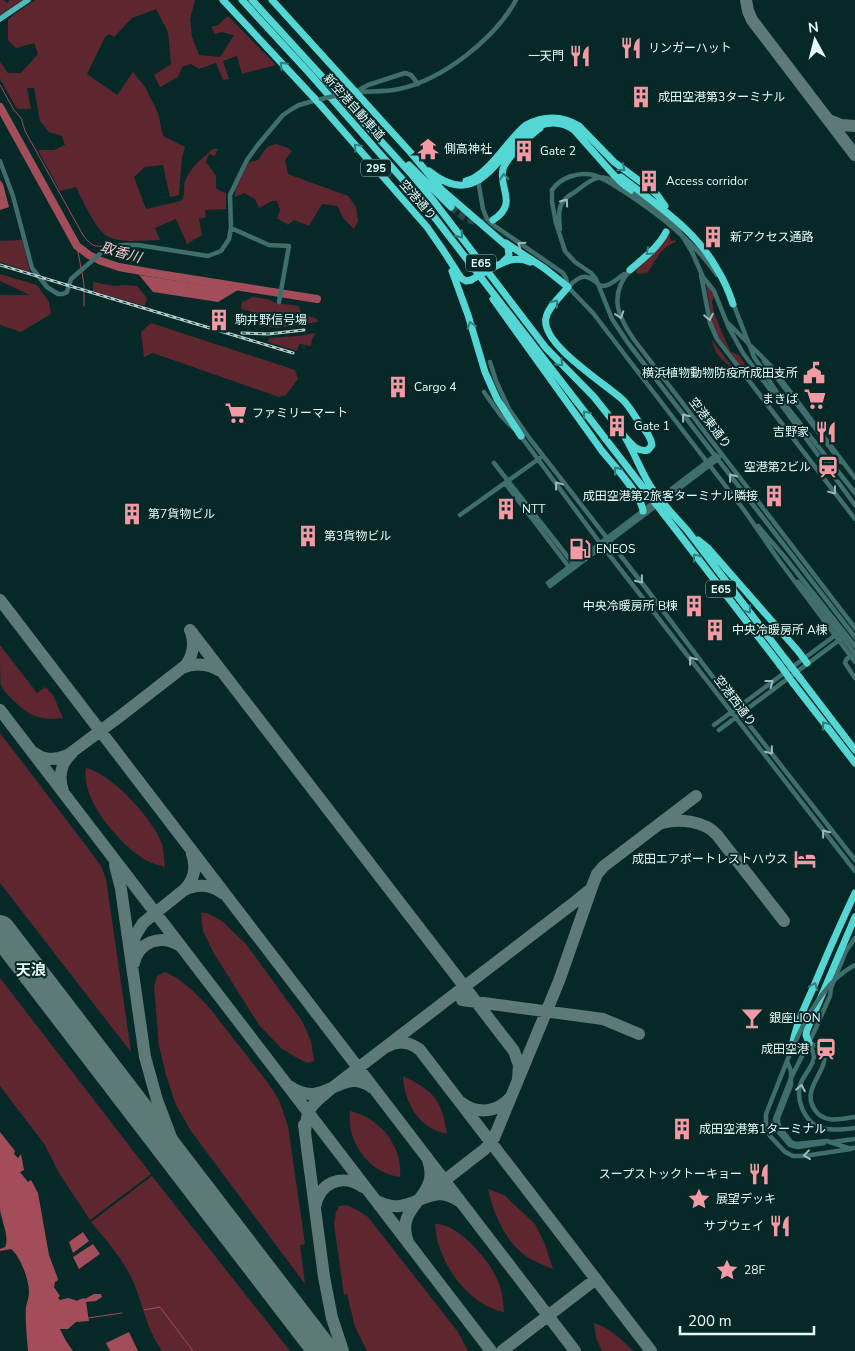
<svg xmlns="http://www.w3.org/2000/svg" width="855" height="1351" font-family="'Nunito Sans','Noto Sans JP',sans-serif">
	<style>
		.green { fill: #5e272f }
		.water { fill: #a34d5a }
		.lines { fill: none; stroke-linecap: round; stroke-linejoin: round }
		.stream { stroke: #a34d5a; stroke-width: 1 }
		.river { stroke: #a34d5a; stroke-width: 8 }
		.taxiway { stroke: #5d7a79; stroke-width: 12 }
		.runway { stroke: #5d7a79; stroke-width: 30 }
		.highway-tunnel { stroke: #284847; stroke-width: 7; stroke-dasharray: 7 3.5; stroke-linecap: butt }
		.minor { stroke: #3f6e6c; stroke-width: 4.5 }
		.major { stroke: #50b9b7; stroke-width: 5.5 }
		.highway { stroke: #54d7d4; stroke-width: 7 }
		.rail-casing { stroke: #b4cbca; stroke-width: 3 }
		.rail { stroke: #062928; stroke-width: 1; stroke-dasharray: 4; stroke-linecap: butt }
		.minor-bridge { stroke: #3f6e6c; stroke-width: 4.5 }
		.highway-bridge { stroke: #54d7d4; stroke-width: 7 }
		.oneway { stroke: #2d807e }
		.oneway2 { stroke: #9bbab9 }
		.labels { text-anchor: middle; stroke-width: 4; stroke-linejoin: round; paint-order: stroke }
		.shield { fill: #062928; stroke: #a3bbba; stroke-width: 1 }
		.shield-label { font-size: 11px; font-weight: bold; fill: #e6f9f8 }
		.poi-label { font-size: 12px; fill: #e6f9f8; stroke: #062928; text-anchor: start }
		.street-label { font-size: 12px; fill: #e6f9f8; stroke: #062928 }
		.water-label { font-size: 14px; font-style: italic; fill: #f8c6ca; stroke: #062928 }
		.quarter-label { font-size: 15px; font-weight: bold; fill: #e6f9f8; stroke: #062928 }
	</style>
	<rect width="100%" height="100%" fill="#062928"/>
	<path class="green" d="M0 0H3L7 3 10 0H22L0 15Z
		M35 0H195L190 19 192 37 199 55 220 57 234 35 222 32 215 34 211 27 218 25 228 16 276 65 242 74 237 56 223 61 229 79 223 80 216 63 199 69 191 64 182 67 178 77 160 87 154 75 171 64 168 32 156 9 132 18 114 37 109 34 105 37 87 74 117 95 133 72 145 87 158 113 163 136 185 147 182 157 179 195 170 197 163 165 145 167 134 177 146 209 181 201C186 195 183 188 185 181 189 169 203 157 213 149H218L215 156 209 154 206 162 216 176V188L220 191 226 193V209L205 210 206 217 199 219 202 235 187 244 176 219 155 228 160 240C145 240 120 244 107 236 96 230 82 199 76 187L60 191 38 150H54L65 145 62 136 49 132 40 121 34 88H27L31 109H17L0 79V62L8 73H21L38 54 34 43 16 48 8 40V19Z
		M276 144 288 148 292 151 285 160 288 174 348 196 356 207 358 221 354 229 344 219 337 206 322 204 309 226 294 220 288 225 277 218 280 210 277 201H272L259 208 255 199 244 193 235 197V190L249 162 258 160 267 147Z
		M669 234 671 241 675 240 676 242C659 248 657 260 647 273L638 274 635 270Z
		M22 240 30 272 0 262V241Z
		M0 274 37 285 49 302 51 314 21 332 0 325V295H30L0 281Z
		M93 282 114 286 125 285 137 286 147 298 145 306 93 291Z
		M706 284 713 294 714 297 712 302 714 313 726 342 731 352 739 355 751 374 749 376H748L713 330Z
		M253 297 267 299 276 303 299 306 301 313 317 319V322L277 328 260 326 256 313 241 309 242 302Z
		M151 323 295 370 298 379 286 395 279 397 153 353 144 357 141 332Z
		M316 333 312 339 311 346 299 344 297 351 268 342 269 338 297 336Z
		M712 340 733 368C723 363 713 351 712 340Z
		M0 645 37 693 45 687 53 695 63 718C40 721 29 716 13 700 9 696 3 690 1 685 0 679 0 653 0 645Z
		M0 733 94 856 101 866 106 879 131 1052 0 883Z
		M86 768C112 774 153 819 162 844 164 851 164 860 165 867 160 865 153 864 147 861 121 846 80 800 86 768Z
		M201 913H207L222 921 246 944 302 1021 311 1041 314 1061 308 1063 299 1059 281 1048 259 1025 213 952 203 931Z
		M165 972 177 978 192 990 208 1006 268 1083 279 1100 288 1126 305 1244 300 1245 305 1284 191 1131 176 1105 166 1075 159 1046 154 987 157 976Z
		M0 978 151 1174 90 1220 59 1173 45 1145 0 1086Z
		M403 1076C434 1091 442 1100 447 1134 419 1129 404 1102 403 1076Z
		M350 1111C380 1118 403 1146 400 1177 370 1174 346 1142 350 1111Z
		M152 1176 290 1351H162C146 1329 143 1303 132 1279 122 1258 106 1240 91 1222Z
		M488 1189 504 1195 535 1224 544 1242 553 1269C544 1265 535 1262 527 1257 505 1241 494 1215 488 1189Z
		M347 1205 359 1211 368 1217 458 1332 468 1351H367L355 1327 347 1294 344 1295 334 1224 336 1212 339 1206Z
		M435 1224C438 1224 441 1224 443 1225 461 1229 489 1260 496 1277 502 1288 503 1299 504 1312 471 1305 447 1273 438 1243 436 1237 436 1230 435 1224Z
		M594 1323C609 1327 622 1340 633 1351H602L596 1338Z"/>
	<path class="water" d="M0 180 3 184 9 207 0 210Z
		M139 275 238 290 218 302 153 292Z
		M0 1132 15 1151 14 1154 18 1158 21 1154 24 1170 20 1172 28 1182 31 1180 38 1193 49 1255 58 1279 57 1281 55 1282 54 1287 60 1296 58 1298 60 1300 68 1298 75 1300 76 1301 84 1298 85 1299 94 1294H101L102 1297 96 1301 86 1302 89 1321 76 1322 68 1329H60L66 1341 73 1351H28C27 1337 25 1321 26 1307 27 1302 29 1297 29 1292 29 1279 20 1256 11 1249L0 1251V1249L5 1247C10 1237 1 1220 0 1209Z
		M83 1232 89 1241 73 1253 69 1242Z
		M93 1244 100 1254 79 1269 73 1257Z
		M129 1332 138 1351H110L106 1343Z"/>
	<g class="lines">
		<path class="stream" d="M0 85 14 110 21 118 25 131 83 235C93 249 99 248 114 243
			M77 246 81 268
			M82 272 84 285V306
			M144 1310 160 1307 193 1351
			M88 1318 122 1313"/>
		<path class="river" d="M0 107 77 246 89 255 101 261 119 267 159 274 317 299"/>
		<path class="taxiway" d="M746 0 748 11 752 20 855 155
			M829 120 841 125 855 126
			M0 600 575 1351
			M190 630 514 1051 519 1065 518 1079
			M182 668C196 662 209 664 222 672
			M0 710 491 1351
			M33 752 41 757 50 759 59 758 68 755 123 714 186 665C193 655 195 644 191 632
			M63 791C58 777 61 763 72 753
			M662 823C679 818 705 821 717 835L784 921
			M115 865 121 889 145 1057 157 1100 171 1137 191 1179
			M184 890C194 880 197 868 192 854
			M133 950 135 936 143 923 184 890C197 884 210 884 222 893
			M134 963C139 942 160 934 179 945
			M462 1000 603 1019 639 1034
			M386 1047C398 1040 409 1041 420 1050L651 1351
			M289 1086C326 1112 339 1064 373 1088
			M462 1103C478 1115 498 1112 511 1097
			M304 1125 324 1277 332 1318 343 1351
			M305 1133C307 1105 312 1105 332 1088L571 905 591 889
			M377 1201C413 1220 426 1179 459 1201
			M418 1201 485 1149 494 1138 559 981 593 884 597 874 604 866 696 796
			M315 1207C319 1182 343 1173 363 1187
			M408 1242C393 1204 442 1199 428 1160
			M502 1351 596 1279"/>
		<path class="runway" d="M0 930 323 1351"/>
		<path class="highway-tunnel" d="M451 207C463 218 476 227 493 220"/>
		<path class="minor" d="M357 91 368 85 405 73 411 75 418 84
			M348 93C365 90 382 93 399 89 442 80 495 39 516 0
			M0 161 13 196 32 268 47 287 58 294H63L67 292 71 279 101 253 112 247 123 245H138L208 256 221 251 229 239 231 228 230 195 247 160 257 146 283 115 292 109 299 105 317 100
			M481 179 479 183V186L483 209 487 219 492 224 563 273 566 278 568 287 593 313 638 372
			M552 190V202L556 223 565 251 575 262 591 273 596 279 612 319 628 343 855 637
			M629 190 659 211 671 221 678 229 692 252 703 277 714 291 729 328 743 353 855 505
			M231 228 269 245 289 246 279 302
			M560 229C559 221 558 212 561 205 564 199 569 195 575 192 592 179 600 171 620 184
			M630 270C608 296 618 317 635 341L855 628
			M701 275 710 323 717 339 855 519
			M568 287C578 278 583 272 596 282 599 285 599 286 603 286 611 286 618 278 624 274
			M728 323 749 344
			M764 361 841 462
			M490 362 496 381 509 409 530 439 645 587 740 713 855 860
			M760 366 783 402 855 493
			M484 392 501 416 513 428
			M520 435 600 543 855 871
			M494 463 575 566
			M505 483 569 567
			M460 515 540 458
			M798 582 817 604
			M548 583 716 455
			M550 586 718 459 719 457
			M855 658 851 656C848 658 845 659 845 663L855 678
			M714 725 837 634
			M719 730 842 638
			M809 1043C811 1047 814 1052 814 1057 814 1065 803 1076 800 1085 798 1093 799 1101 802 1108 812 1133 832 1131 855 1128
			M809 1043C815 1045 822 1047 824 1054 828 1072 800 1089 815 1110 824 1124 841 1119 855 1117
			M787 1061 766 1114V1128L770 1136 785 1152 793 1156H804L851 1149
			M832 1142 855 1139
			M824 1143 798 1147 790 1145 777 1130 775 1126V1119L791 1078 814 1032 830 996 831 988 846 951 855 938"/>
		<path class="major" d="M0 19 28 0"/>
		<path class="highway" d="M223 0 316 100 427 227 443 250 461 278 466 281 471 280
			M242 0 310 74 425 205 648 494
			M252 0 412 175 433 200 546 348 594 397 613 421
			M272 0 411 153 442 190 508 247 509 256 503 262
			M409 165 451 207
			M429 171C490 221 502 124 553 123 561 123 567 125 574 130L613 174 630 191
			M621 177 646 196
			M466 181C489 175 507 140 526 125 543 116 562 115 579 126L614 162 653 191 658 196 665 206
			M493 220C519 203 498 188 503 169 505 160 531 134 540 128
			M506 243 544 268 568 287
			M492 268C505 261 516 256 530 262
			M630 270C642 259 658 248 666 232
			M452 271 468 315 485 372 497 399 521 436
			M568 287C561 296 548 307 546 318 540 344 606 384 623 400 630 407 635 417 641 425 646 431 651 437 652 445L648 450C637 453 631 443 624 436
			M493 299 602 451C612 463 642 496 643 511
			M621 431C634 449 640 472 653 490
			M668 509 687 530 786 660
			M663 513 780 665
			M698 540 708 548 798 651 807 663
			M800 678 855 750
			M793 683 855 763
			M809 1043 806 1035 807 1030 855 917
			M792 1048C795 1026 805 1006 814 986 827 954 841 923 855 893"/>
		<g class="rail-casing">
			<path id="rail" d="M0 265 293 353
				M242 333 268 334 304 330"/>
		</g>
		<use href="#rail" class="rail"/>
		<path class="minor-bridge" d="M321 99 348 93
			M552 190C561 177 578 172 593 175 604 178 614 185 623 191 658 214 693 240 717 275
			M733 303 754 357 760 366
			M752 347 771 366 855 478
			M638 372 744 510 778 559 855 662
			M758 526 783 555 855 646
			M817 604 855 654
			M855 965C821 983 801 1027 787 1061L791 1071V1085L778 1118V1122L780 1128 791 1142 796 1144 827 1141 848 1148H855"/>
		<path class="highway-bridge" d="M646 196C673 217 700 238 717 269 724 280 729 292 733 304
			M471 280 492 268
			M653 490 668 509
			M648 494 663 513
			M786 660 800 678
			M780 665 793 683"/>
	</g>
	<defs><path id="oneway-chevron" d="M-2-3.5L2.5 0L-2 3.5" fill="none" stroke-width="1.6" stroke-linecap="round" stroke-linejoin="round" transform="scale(1.25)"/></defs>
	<g class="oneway">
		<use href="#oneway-chevron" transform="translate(283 65) rotate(-133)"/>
		<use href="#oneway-chevron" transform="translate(357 147) rotate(-131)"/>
		<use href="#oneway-chevron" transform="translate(622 168) rotate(38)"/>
		<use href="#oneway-chevron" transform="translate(504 177) rotate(-94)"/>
		<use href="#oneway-chevron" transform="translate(460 235) rotate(52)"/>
		<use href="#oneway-chevron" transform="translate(649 252) rotate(138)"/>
		<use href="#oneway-chevron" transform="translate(555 303) rotate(-51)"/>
		<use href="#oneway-chevron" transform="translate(471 325) rotate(-107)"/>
		<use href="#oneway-chevron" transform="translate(560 363) rotate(45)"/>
		<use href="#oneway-chevron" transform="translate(586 414) rotate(-128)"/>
		<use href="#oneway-chevron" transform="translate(617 470) rotate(-128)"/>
		<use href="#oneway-chevron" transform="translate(696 557) rotate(-127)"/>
		<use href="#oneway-chevron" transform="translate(748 610) rotate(53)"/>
		<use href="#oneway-chevron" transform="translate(825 725) rotate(-128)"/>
		<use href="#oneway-chevron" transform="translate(814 986) rotate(-67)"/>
	</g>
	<g class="oneway2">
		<use href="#oneway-chevron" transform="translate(565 202) rotate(-55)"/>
		<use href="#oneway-chevron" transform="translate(521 245) rotate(-147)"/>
		<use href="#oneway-chevron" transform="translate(620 315) rotate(71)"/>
		<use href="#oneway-chevron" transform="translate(709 317) rotate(79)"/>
		<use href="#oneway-chevron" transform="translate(685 417) rotate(-128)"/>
		<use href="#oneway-chevron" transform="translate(732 477) rotate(-128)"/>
		<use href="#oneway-chevron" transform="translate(558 485) rotate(-127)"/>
		<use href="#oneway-chevron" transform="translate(833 491) rotate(53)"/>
		<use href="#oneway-chevron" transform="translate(640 580) rotate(52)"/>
		<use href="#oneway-chevron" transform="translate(692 660) rotate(-127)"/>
		<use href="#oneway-chevron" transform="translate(770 683) rotate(-37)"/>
		<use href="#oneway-chevron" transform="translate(770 751) rotate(51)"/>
		<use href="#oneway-chevron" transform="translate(825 833) rotate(-128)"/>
		<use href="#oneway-chevron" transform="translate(801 1088) rotate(-79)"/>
		<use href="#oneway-chevron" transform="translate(807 1155) rotate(173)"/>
	</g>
	<defs>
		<g id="restaurant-bare" transform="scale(1.725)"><path d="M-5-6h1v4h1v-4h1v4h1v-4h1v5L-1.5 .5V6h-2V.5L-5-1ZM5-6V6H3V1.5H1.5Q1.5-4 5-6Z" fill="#f49aa4" stroke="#062928" stroke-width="2.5" paint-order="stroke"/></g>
		<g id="building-bare" transform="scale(1.725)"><path d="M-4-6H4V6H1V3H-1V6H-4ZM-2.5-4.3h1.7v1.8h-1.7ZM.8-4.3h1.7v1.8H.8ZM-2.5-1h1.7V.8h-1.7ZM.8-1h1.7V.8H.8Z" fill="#f49aa4" stroke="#062928" stroke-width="2.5" paint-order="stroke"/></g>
		<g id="temple-bare" transform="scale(1.725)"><path d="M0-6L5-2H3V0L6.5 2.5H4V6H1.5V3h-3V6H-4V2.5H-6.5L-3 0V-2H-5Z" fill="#f49aa4" stroke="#062928" stroke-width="2.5" paint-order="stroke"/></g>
		<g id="civic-bare" transform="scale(1.725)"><path d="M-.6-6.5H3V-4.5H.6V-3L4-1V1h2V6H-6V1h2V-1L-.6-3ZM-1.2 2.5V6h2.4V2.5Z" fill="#f49aa4" stroke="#062928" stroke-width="2.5" paint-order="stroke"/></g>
		<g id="supermarket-bare" transform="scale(1.725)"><path d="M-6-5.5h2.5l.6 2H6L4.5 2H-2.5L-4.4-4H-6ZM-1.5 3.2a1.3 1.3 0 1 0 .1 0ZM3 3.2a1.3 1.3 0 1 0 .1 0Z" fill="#f49aa4" stroke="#062928" stroke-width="2.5" paint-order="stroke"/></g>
		<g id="station-bare" transform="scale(1.725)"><path d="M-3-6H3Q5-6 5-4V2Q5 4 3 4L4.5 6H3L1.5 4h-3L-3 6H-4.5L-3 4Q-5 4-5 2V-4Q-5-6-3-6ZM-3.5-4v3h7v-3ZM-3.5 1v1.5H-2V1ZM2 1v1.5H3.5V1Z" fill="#f49aa4" stroke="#062928" stroke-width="2.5" paint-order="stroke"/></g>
		<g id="fuel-bare" transform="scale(1.725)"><path d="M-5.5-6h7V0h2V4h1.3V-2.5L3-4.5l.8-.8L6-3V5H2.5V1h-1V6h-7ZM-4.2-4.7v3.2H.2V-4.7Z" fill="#f49aa4" stroke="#062928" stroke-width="2.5" paint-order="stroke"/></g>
		<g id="hotel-bare" transform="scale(1.725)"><path d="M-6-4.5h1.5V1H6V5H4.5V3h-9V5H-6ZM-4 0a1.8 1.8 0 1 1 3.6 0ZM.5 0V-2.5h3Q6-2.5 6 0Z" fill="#f49aa4" stroke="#062928" stroke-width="2.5" paint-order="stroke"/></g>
		<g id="bar-bare" transform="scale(1.725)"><path d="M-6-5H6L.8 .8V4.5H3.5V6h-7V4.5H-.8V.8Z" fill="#f49aa4" stroke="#062928" stroke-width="2.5" paint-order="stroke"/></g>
		<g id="sight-bare" transform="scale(1.725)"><path d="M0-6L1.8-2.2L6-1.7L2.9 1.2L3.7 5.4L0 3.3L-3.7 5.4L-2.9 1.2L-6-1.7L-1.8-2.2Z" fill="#f49aa4" stroke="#062928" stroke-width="2.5" paint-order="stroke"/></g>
	</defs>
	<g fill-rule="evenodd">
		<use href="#restaurant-bare" x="631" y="48"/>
		<use href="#restaurant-bare" x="580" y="56"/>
		<use href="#building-bare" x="641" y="97"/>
		<use href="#temple-bare" x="428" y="149"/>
		<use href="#building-bare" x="524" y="151"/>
		<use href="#building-bare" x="649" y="181"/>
		<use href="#building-bare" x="713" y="237"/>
		<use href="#building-bare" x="219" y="320"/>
		<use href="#civic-bare" x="814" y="373"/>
		<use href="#building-bare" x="398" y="387"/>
		<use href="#supermarket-bare" x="815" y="399"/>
		<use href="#supermarket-bare" x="236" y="413"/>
		<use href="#building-bare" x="617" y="426"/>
		<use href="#restaurant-bare" x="826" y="432"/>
		<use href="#station-bare" x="828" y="467"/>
		<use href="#building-bare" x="774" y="496"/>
		<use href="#building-bare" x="506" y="509"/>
		<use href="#building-bare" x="132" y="514"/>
		<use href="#building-bare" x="308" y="536"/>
		<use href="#fuel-bare" x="580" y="549"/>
		<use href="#building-bare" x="694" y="606"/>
		<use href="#building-bare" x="715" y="630"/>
		<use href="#hotel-bare" x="805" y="859"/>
		<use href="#bar-bare" x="752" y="1018"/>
		<use href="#station-bare" x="826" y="1049"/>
		<use href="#building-bare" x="682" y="1129"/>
		<use href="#restaurant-bare" x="759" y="1174"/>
		<use href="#sight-bare" x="699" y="1199"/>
		<use href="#restaurant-bare" x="780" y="1226"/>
		<use href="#sight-bare" x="727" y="1270"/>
	</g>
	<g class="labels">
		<g class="shield">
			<rect x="361" y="159.5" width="30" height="17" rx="4"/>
			<rect x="466" y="254.5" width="30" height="17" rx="4"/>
			<rect x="706" y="580.5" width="30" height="17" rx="4"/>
		</g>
		<g class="shield-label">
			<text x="376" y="172">295</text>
			<text x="481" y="267">E65</text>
			<text x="721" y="593">E65</text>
		</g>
		<g class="poi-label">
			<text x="648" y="52">リンガーハット</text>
			<text x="564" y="60" text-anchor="end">一天門</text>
			<text x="658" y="101">成田空港第3ターミナル</text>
			<text x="444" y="153">側高神社</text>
			<text x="540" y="155">Gate 2</text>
			<text x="666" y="185">Access corridor</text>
			<text x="730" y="241">新アクセス通路</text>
			<text x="235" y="324">駒井野信号場</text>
			<text x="798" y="377" text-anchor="end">横浜植物動物防疫所成田支所</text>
			<text x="414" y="391">Cargo 4</text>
			<text x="798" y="403" text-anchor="end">まきば</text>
			<text x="252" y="417">ファミリーマート</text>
			<text x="634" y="430">Gate 1</text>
			<text x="809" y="436" text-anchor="end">吉野家</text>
			<text x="811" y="471" text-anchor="end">空港第2ビル</text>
			<text x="758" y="500" text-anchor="end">成田空港第2旅客ターミナル隣接</text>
			<text x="522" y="513">NTT</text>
			<text x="148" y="518">第7貨物ビル</text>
			<text x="324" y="540">第3貨物ビル</text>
			<text x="596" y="553">ENEOS</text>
			<text x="678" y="610" text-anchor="end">中央冷暖房所 B棟</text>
			<text x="732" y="634">中央冷暖房所 A棟</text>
			<text x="788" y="863" text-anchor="end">成田エアポートレストハウス</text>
			<text x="769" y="1022">銀座LION</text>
			<text x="809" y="1053" text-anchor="end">成田空港</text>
			<text x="699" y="1133">成田空港第1ターミナル</text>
			<text x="742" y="1178" text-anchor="end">スープストックトーキョー</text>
			<text x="716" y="1203">展望デッキ</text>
			<text x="764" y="1230" text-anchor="end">サブウェイ</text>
			<text x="744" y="1274">28F</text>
		</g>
		<g class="street-label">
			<text transform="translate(354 107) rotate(48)" y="4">新空港自動車道</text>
			<text transform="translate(418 200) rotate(49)" y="4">空港通り</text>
			<text transform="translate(710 423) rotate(53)" y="4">空港東通り</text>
			<text transform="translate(735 701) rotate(53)" y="4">空港西通り</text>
		</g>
		<g class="water-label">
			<text transform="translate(121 252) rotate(16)" y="5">取香川</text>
		</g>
		<g class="quarter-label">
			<text x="31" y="975">天浪</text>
		</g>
	</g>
	<g transform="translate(815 40) rotate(353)" stroke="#062928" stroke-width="4" paint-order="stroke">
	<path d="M0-4L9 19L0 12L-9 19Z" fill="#e6f9f8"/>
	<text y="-8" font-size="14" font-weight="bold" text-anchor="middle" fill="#e6f9f8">N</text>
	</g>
	<path d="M680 1326v8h134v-8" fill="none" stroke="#e6f9f8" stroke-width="2.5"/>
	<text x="688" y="1326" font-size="15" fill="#e6f9f8" stroke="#062928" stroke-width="4" paint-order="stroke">200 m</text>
</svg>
